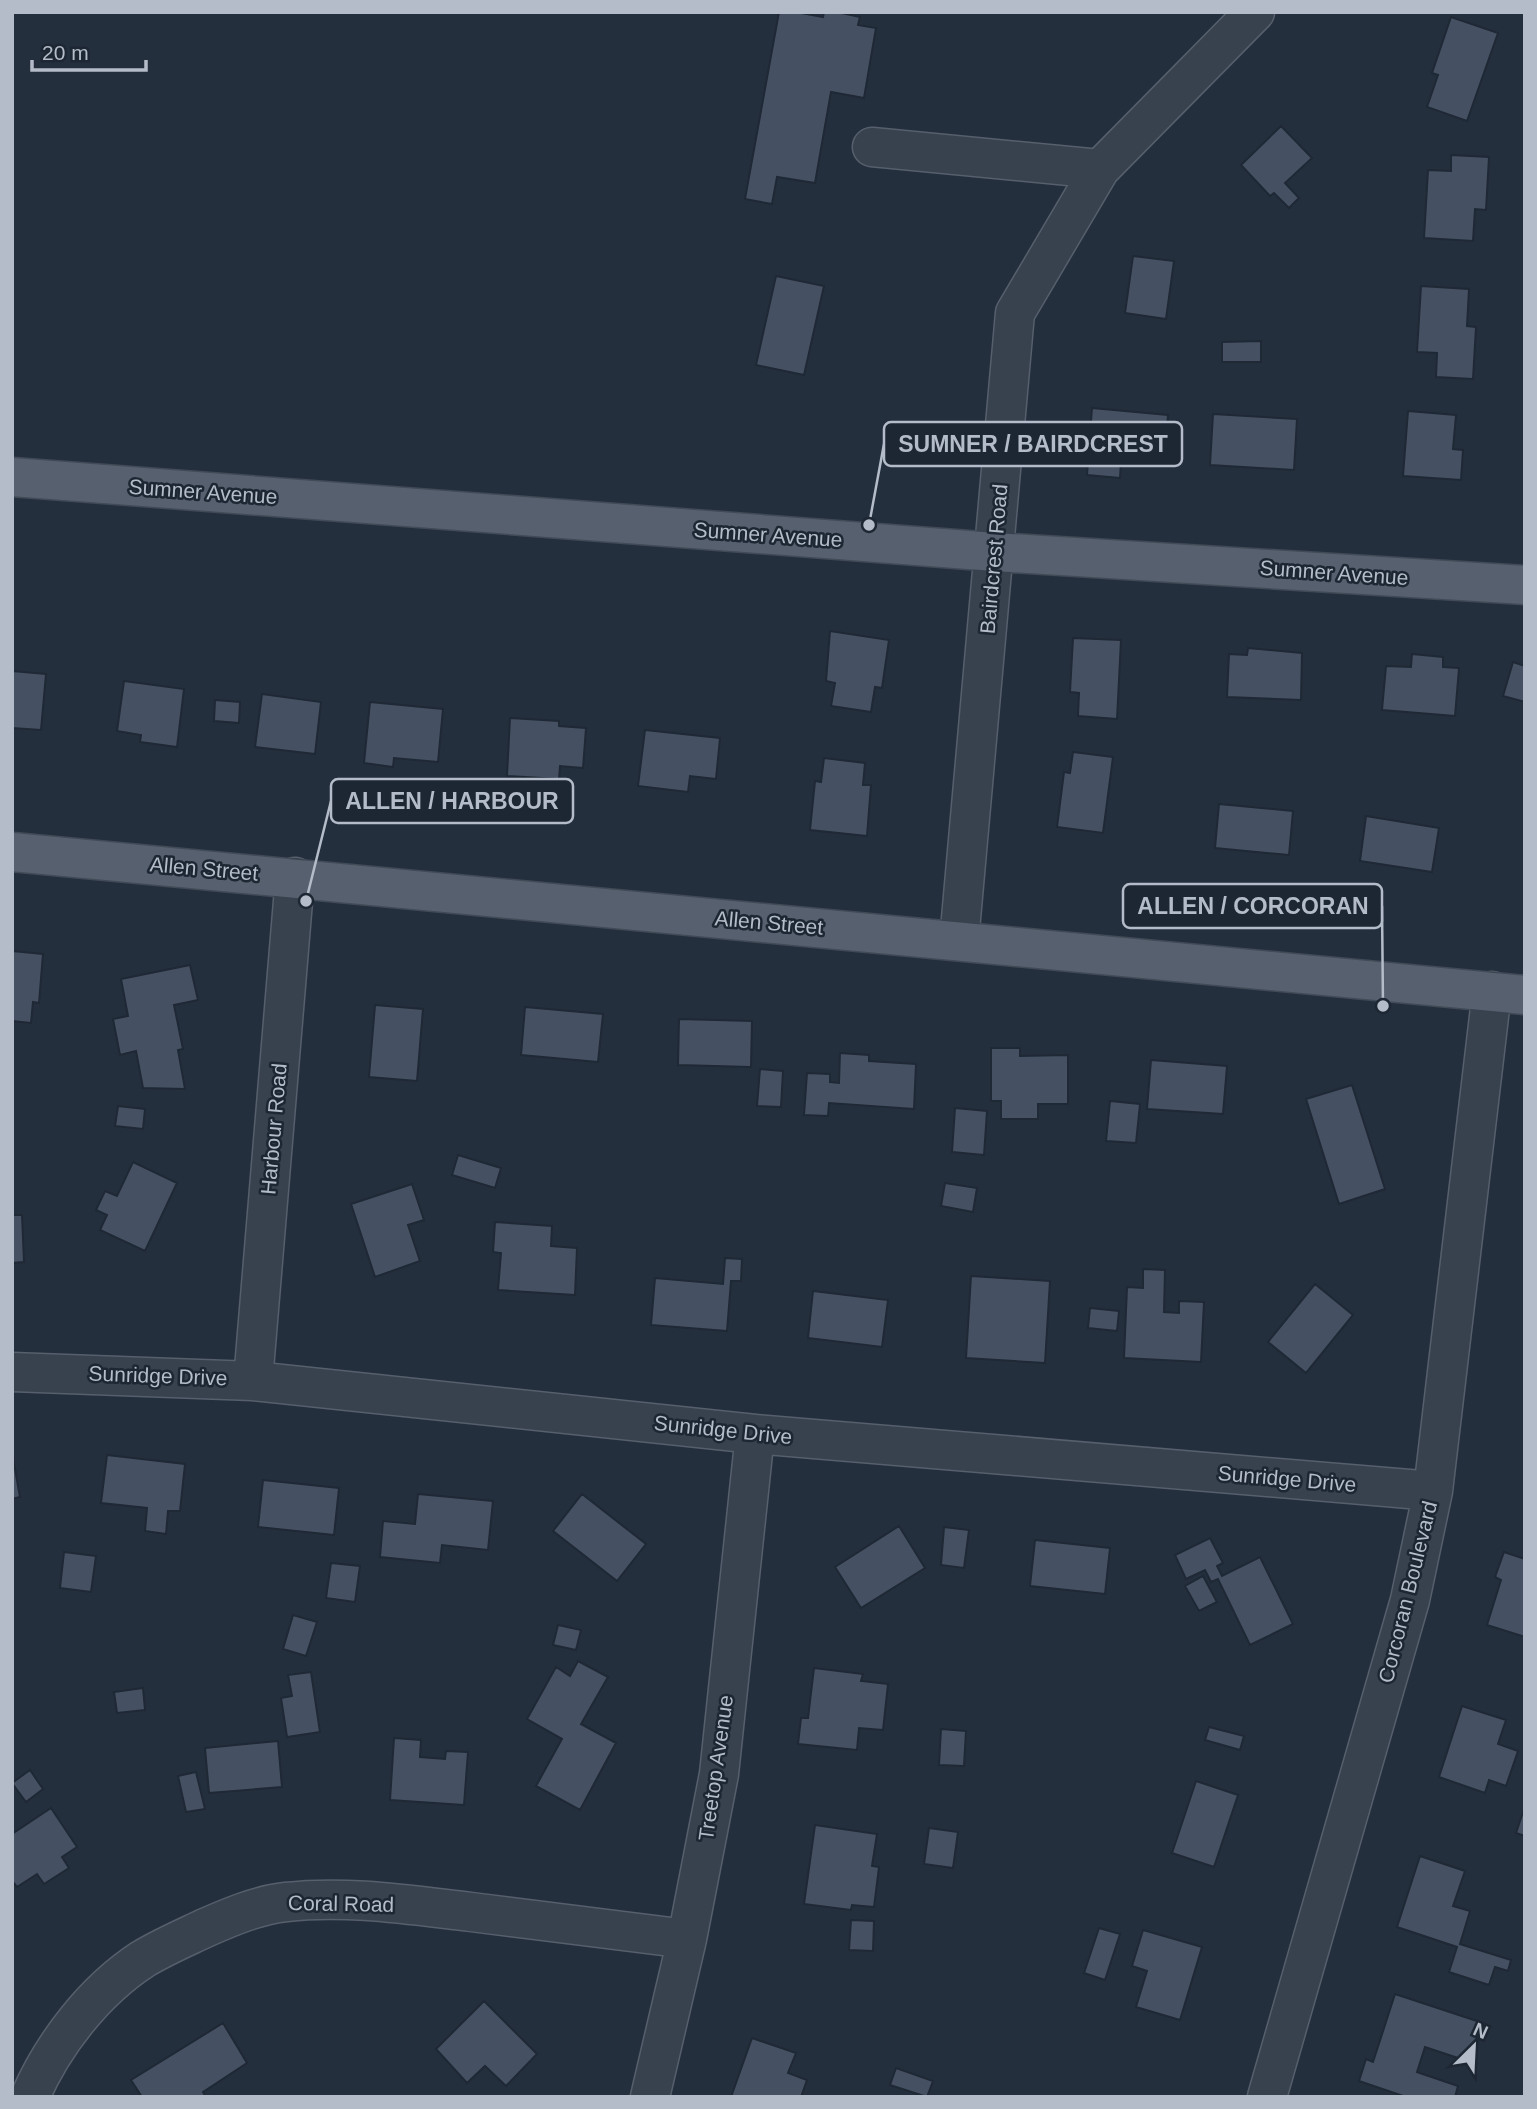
<svg xmlns="http://www.w3.org/2000/svg" width="1537" height="2109" font-family="Arial,sans-serif">
	<style>
		.building { fill: #455162; stroke: #1f2835; stroke-width: 2 }
		.lines { fill: none; stroke-linecap: round; stroke-linejoin: round }
		.minor-casing { stroke: #565f6c; stroke-width: 41 }
		.major-casing { stroke: #414a57; stroke-width: 41 }
		.minor { stroke: #38414e; stroke-width: 38 }
		.major { stroke: #56606e; stroke-width: 38 }
		.labels { text-anchor: middle; stroke-width: 5; stroke-linejoin: round; paint-order: stroke }
		.street-label { font-size: 21px; fill: #b4bcc9; stroke: #1d2633 }
		.leader { fill: none; stroke: #b4bcc9; stroke-width: 2.5 }
		.callout-dot { fill: #b4bcc9; stroke: #1d2633; stroke-width: 2.5 }
		.callout { fill: #1d2633; stroke: #b4bcc9; stroke-width: 2.5 }
		.callout-label { font-size: 23px; text-anchor: middle; font-weight: bold; fill: #b4bcc9 }
	</style>
	<rect width="100%" height="100%" fill="#242f3e"/>
	<path class="building" d="M779 12H796L823 17 824 12H837L860 17 858 25 876 28 864 98 831 92 815 183 777 177 772 204 745 199Z
		M1451 17 1498 33 1467 121 1427 107 1438 75 1432 73Z
		M1281 126 1312 158 1285 183 1299 198 1289 208 1274 193 1270 196 1241 165Z
		M1451 155 1489 157 1486 210 1475 209 1473 241 1424 238 1428 170 1451 171Z
		M1133 256 1174 261 1166 319 1125 313Z
		M776 276 824 286 804 375 756 365Z
		M1421 286 1469 289 1467 326 1476 327 1473 379 1436 377 1437 353 1417 352Z
		M1261 341V362H1222V342Z
		M1092 408 1168 415 1164 464 1121 461 1120 478 1087 475Z
		M1408 411 1456 415 1453 449 1463 450 1461 480 1403 476Z
		M1213 414 1297 419 1294 470 1210 465Z
		M830 631 889 640 882 688 875 687 871 712 831 706 835 683 826 681Z
		M1073 638 1121 640 1117 719 1078 716 1079 693 1070 692Z
		M1248 648 1302 653 1301 700 1227 697 1229 654 1247 655Z
		M1412 654 1443 657V667L1459 668 1455 716 1382 710 1386 666 1411 667Z
		M1513 662 1525 666V702L1503 696Z
		M12 671 46 674 41 730 12 728Z
		M124 681 184 689 177 747 140 742 141 735 117 731Z
		M262 694 321 702 315 754 255 747Z
		M215 700 240 702 239 723 214 721Z
		M370 702 443 709 438 762 394 758 393 767 364 763Z
		M510 718 559 721V726L586 728 583 768 560 766 559 779 507 776Z
		M645 730 720 738 716 779 690 776 688 792 638 786Z
		M1073 752 1113 757 1103 833 1057 827 1064 772 1070 773Z
		M824 758 865 763 863 785H871L867 836 810 830 815 781 821 782Z
		M1219 804 1293 811 1289 855 1215 848Z
		M1366 816 1439 828 1432 872 1360 861Z
		M12 951 43 954 39 1003 33 1002 31 1023 12 1021Z
		M190 965 198 1000 174 1005 183 1049 178 1050 185 1089 143 1088 136 1051 120 1055 113 1019 128 1016 121 979Z
		M375 1005 423 1009 417 1081 369 1077Z
		M525 1007 603 1014 598 1062 521 1055Z
		M679 1019 752 1021 751 1067 678 1065Z
		M991 1048H1020V1056L1068 1055V1104H1038V1119H1001V1101H991Z
		M840 1053 869 1055V1061L916 1064 914 1109 829 1103 828 1116 804 1115 807 1073 830 1074V1082L839 1083Z
		M1151 1060 1227 1066 1223 1114 1147 1109Z
		M760 1069 783 1071 781 1107 757 1106Z
		M1352 1085 1385 1189 1339 1204 1306 1099Z
		M1110 1101 1140 1104 1136 1143 1106 1141Z
		M118 1106 145 1109 143 1129 115 1126Z
		M955 1108 987 1111 984 1155 952 1152Z
		M458 1155 501 1168 495 1188 452 1175Z
		M133 1162 177 1183 145 1251 100 1230 107 1215 96 1210 105 1191 117 1196Z
		M945 1183 977 1188 973 1212 941 1206Z
		M412 1184 424 1220 408 1225 420 1261 375 1277 351 1204Z
		M12 1215H22L24 1262 12 1263Z
		M495 1222 552 1226 551 1246 577 1248 575 1295 498 1290 501 1253 493 1252Z
		M725 1258 742 1259 741 1281H731L727 1331 651 1325 655 1278 723 1284Z
		M1143 1269 1165 1270 1164 1312 1179 1313V1301L1204 1302 1201 1362 1124 1358 1127 1287 1143 1288Z
		M971 1276 1050 1281 1045 1363 966 1358Z
		M1315 1284 1353 1315 1306 1373 1268 1342Z
		M813 1291 888 1300 882 1347 808 1338Z
		M1090 1308 1119 1311 1117 1331 1088 1328Z
		M12 1452 20 1497 12 1499Z
		M107 1455 185 1464 180 1511H168L166 1534 145 1531 147 1508 101 1503Z
		M263 1480 339 1488 334 1535 258 1527Z
		M418 1494 493 1501 488 1550 442 1545 440 1563 380 1557 383 1521 415 1524Z
		M582 1494 646 1544 617 1581 553 1531Z
		M899 1526 925 1568 861 1608 835 1567Z
		M944 1527 969 1530 964 1568 941 1565Z
		M1210 1538 1223 1563 1217 1566 1222 1576 1260 1557 1293 1624 1250 1645 1218 1579 1211 1582 1205 1570 1186 1579 1175 1555Z
		M1035 1540 1110 1548 1105 1594 1030 1586Z
		M64 1552 96 1556 91 1592 60 1588Z
		M1504 1552 1525 1559V1637L1487 1625 1501 1580 1495 1577Z
		M331 1563 360 1566 355 1602 326 1598Z
		M1203 1576 1217 1602 1199 1611 1185 1586Z
		M293 1615 317 1622 306 1656 283 1649Z
		M558 1625 581 1630 576 1650 553 1645Z
		M578 1661 608 1677 581 1724 616 1743 580 1810 536 1786 562 1739 527 1719 556 1667 570 1676Z
		M814 1668 863 1674 861 1681 888 1684 883 1730 859 1728 857 1750 798 1744 801 1718H808Z
		M311 1672 320 1732 287 1737 281 1698 292 1696 288 1675Z
		M143 1688 145 1710 117 1713 114 1692Z
		M1462 1706 1506 1720 1498 1744 1518 1751 1506 1786 1489 1780 1485 1793 1439 1777Z
		M1209 1727 1244 1736 1240 1750 1205 1740Z
		M941 1729 966 1731 964 1766 939 1765Z
		M394 1738 421 1740 420 1757 445 1759 446 1751 468 1752 464 1805 390 1800Z
		M278 1741 282 1787 209 1793 205 1748Z
		M30 1770 43 1789 26 1802 12 1783Z
		M196 1772 205 1809 186 1812 178 1776Z
		M1196 1781 1238 1795 1214 1867 1172 1853Z
		M1525 1806V1836L1516 1833Z
		M51 1808 77 1847 62 1857 69 1868 44 1884 37 1874 17 1887 12 1881V1834Z
		M815 1825 877 1834 872 1866 879 1867 874 1907 852 1905 851 1910 804 1904Z
		M929 1828 958 1832 953 1868 924 1864Z
		M1420 1856 1465 1871 1453 1906 1470 1911 1460 1944 1511 1960 1508 1971 1495 1967 1489 1985 1449 1972 1457 1947 1397 1927Z
		M851 1920 874 1921 873 1951 849 1950Z
		M1099 1928 1120 1934 1105 1980 1084 1973Z
		M1143 1930 1202 1947 1180 2020 1136 2007 1147 1971 1132 1966Z
		M1395 1994 1483 2023 1470 2062 1425 2047 1417 2072 1458 2086 1455 2097H1406L1359 2081 1366 2059 1373 2062Z
		M484 2001 537 2054 506 2086 485 2066 467 2083 436 2049Z
		M223 2023 247 2063 203 2092 206 2097H142L131 2080Z
		M752 2038 796 2053 788 2073 807 2080 801 2097H731Z
		M896 2068 933 2081 927 2097 890 2085Z"/>
	<g class="lines">
		<g class="minor-casing">
			<path id="minor" d="M872 147 1100 169
				M959 941 1015 313 1100 169 1255 12
				M12 1372 253 1381 755 1434 1433 1491
				M253 1381 295 877
				M30 2097C53 2044 94 1991 143 1959 163 1947 184 1938 205 1928 230 1917 258 1905 286 1902 347 1895 410 1905 471 1912 543 1921 615 1930 687 1939
				M650 2097 687 1939 719 1774 755 1434
				M1267 2097 1410 1600 1433 1491 1492 991"/>
		</g>
		<g class="major-casing">
			<path id="major" d="M12 477 995 552 1525 585
				M12 852 1525 995"/>
		</g>
		<use href="#minor" class="minor"/>
		<use href="#major" class="major"/>
	</g>
	<g class="labels">
		<g class="street-label">
			<text transform="translate(203 492) rotate(4)" y="7">Sumner Avenue</text>
			<text transform="translate(768 535) rotate(4)" y="7">Sumner Avenue</text>
			<text transform="translate(994 559) rotate(-85)" y="7">Bairdcrest Road</text>
			<text transform="translate(1334 573) rotate(4)" y="7">Sumner Avenue</text>
			<text transform="translate(204 869) rotate(5)" y="7">Allen Street</text>
			<text transform="translate(769 923) rotate(5)" y="7">Allen Street</text>
			<text transform="translate(274 1129) rotate(-85)" y="7">Harbour Road</text>
			<text transform="translate(158 1376) rotate(2)" y="7">Sunridge Drive</text>
			<text transform="translate(723 1430) rotate(6)" y="7">Sunridge Drive</text>
			<text transform="translate(1287 1479) rotate(5)" y="7">Sunridge Drive</text>
			<text transform="translate(1408 1592) rotate(-76)" y="7">Corcoran Boulevard</text>
			<text transform="translate(716 1768) rotate(-82)" y="7">Treetop Avenue</text>
			<text transform="translate(341 1904) rotate(1)" y="7">Coral Road</text>
		</g>
	</g>
	<path class="leader" d="M869 525L884 444M306 901L331 801M1383 1006L1382 906"/>
	<g class="callout-dot">
		<circle cx="869" cy="525" r="7"/>
		<circle cx="306" cy="901" r="7"/>
		<circle cx="1383" cy="1006" r="7"/>
	</g>
	<g class="callout">
		<rect x="884" y="422" width="298" height="44" rx="7"/>
		<rect x="331" y="779" width="242" height="44" rx="7"/>
		<rect x="1123" y="884" width="259" height="44" rx="7"/>
	</g>
	<g class="callout-label">
		<text x="1033" y="452">SUMNER / BAIRDCREST</text>
		<text x="452" y="809">ALLEN / HARBOUR</text>
		<text x="1253" y="914">ALLEN / CORCORAN</text>
	</g>
	<rect width="1537" height="2109" fill="none" stroke="#b4bcc9" stroke-width="28"/>
	<g transform="translate(1474 2046) rotate(24)" stroke="#1d2633" stroke-width="5" paint-order="stroke">
	<path d="M0-5L12 26L0 18L-12 26Z" fill="#b4bcc9"/>
	<text y="-10" font-size="19" font-weight="bold" text-anchor="middle" fill="#b4bcc9">N</text>
	</g>
	<path d="M32 60v10h114v-10" fill="none" stroke="#b4bcc9" stroke-width="3.5"/>
	<text x="42" y="60" font-size="21" fill="#b4bcc9" stroke="#1d2633" stroke-width="5" paint-order="stroke">20 m</text>
</svg>
